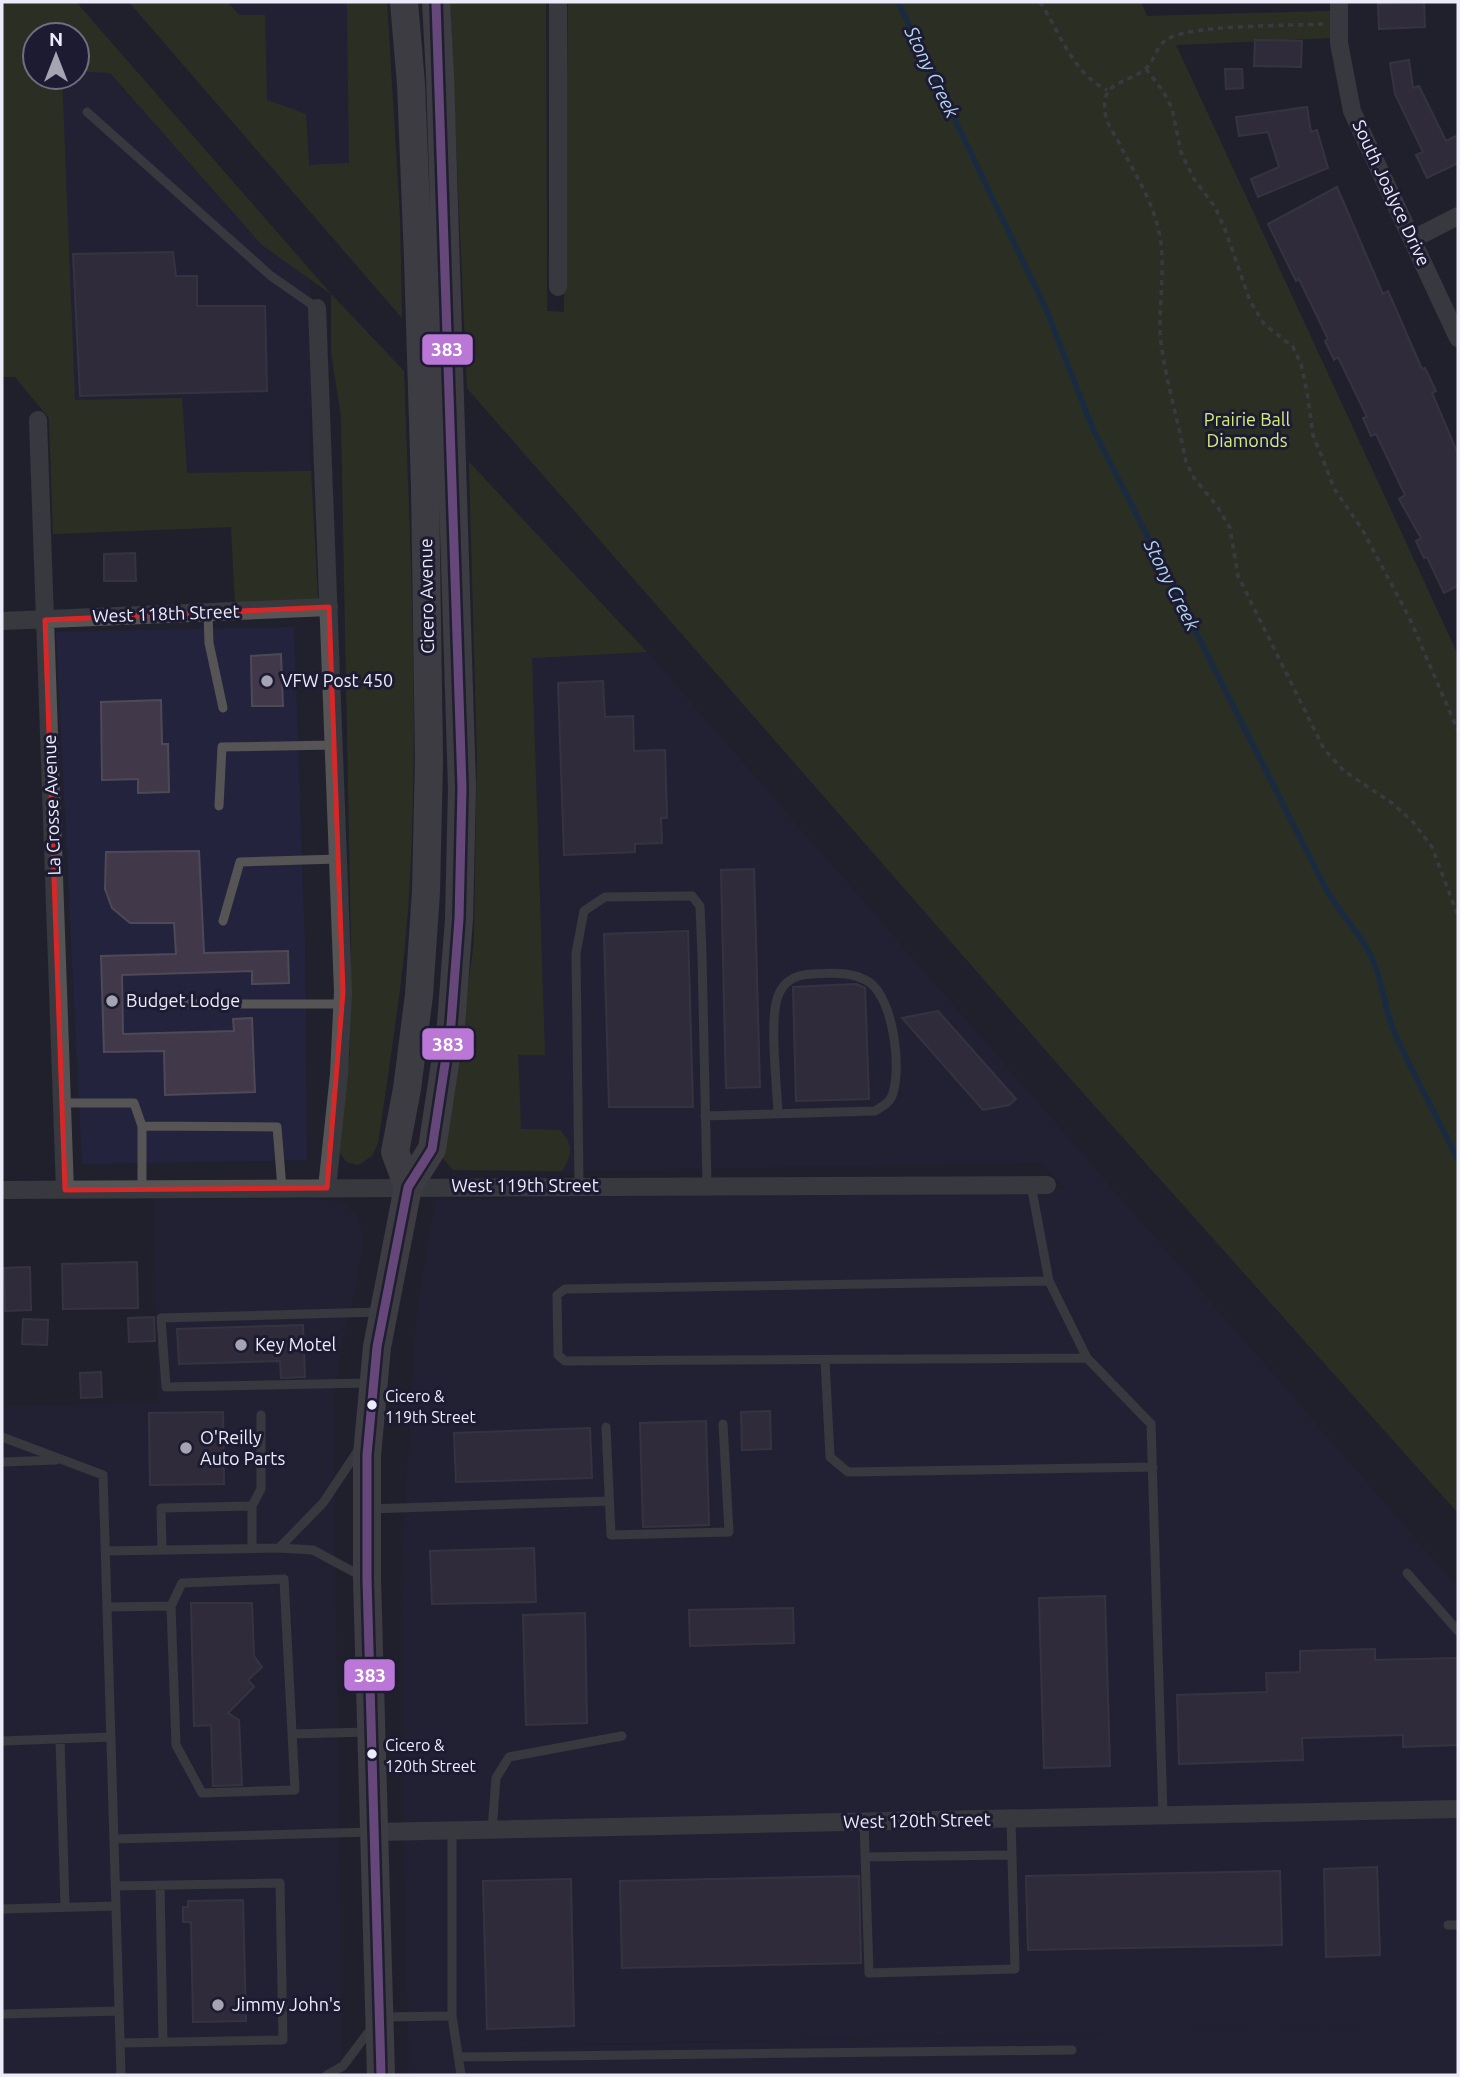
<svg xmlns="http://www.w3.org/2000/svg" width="1460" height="2077" font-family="Ubuntu,sans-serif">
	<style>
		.built { fill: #24233d; fill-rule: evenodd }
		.green { fill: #394217 }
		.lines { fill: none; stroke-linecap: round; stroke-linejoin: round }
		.stream { stroke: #153954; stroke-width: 6 }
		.building { fill: #41384a; stroke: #4d4a55; stroke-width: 2 }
		.path { stroke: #58575b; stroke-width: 3.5; stroke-dasharray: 5 5; stroke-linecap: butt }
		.service { stroke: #565454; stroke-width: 9 }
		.minor { stroke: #565454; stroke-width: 18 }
		.primary { stroke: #615e5b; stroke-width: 28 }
		.bus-1-casing { stroke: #1d1b32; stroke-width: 14 }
		.bus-1 { stroke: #ba77d6; stroke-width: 9 }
		.marked { fill: none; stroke: #d62828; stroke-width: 5; stroke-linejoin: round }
		.poi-dot { fill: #a4a4b2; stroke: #1d1b32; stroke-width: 2.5 }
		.bus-dot { fill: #ebebfa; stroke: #1d1b32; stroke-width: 2.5 }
		.labels { text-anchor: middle; stroke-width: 6; stroke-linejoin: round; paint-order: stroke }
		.bus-label { font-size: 16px; fill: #ebebfa; stroke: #1d1b32; text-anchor: start }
		.street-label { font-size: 18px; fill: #ebebfa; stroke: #1d1b32 }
		.park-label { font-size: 18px; fill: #d4ec7d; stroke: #1d1b32 }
		.poi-label { font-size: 18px; fill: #ebebfa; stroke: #1d1b32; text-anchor: start }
		.water-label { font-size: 19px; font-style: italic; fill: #b0d5f1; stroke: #1d1b32 }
		.line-badge { stroke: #1d1b32; stroke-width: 2.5 }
		.badge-label { font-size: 19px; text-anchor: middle; font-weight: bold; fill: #fff }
	</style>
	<rect width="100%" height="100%" fill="#21202d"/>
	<path class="built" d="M228 2H347L349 163 308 165 267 100 265 15H239Z
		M77 71 109 73 262 245 310 278 311 471 187 473 181 398 75 401 62 77H77Z
		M294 627 305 946 307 1160 82 1164 56 632Z
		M647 652 1458 1588V2075H409L404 1843 403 1545 417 1309 436 1200 1066 1189 1041 1162 562 1171 571 1157 570 1141 521 1130 517 1055H545L532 658ZM1364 2027 489 2048H488L618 2043Z
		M153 1198 329 1200 345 1205 358 1216 363 1240 356 1283 340 1352 333 1402 342 2075H2V1407L159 1403Z"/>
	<path class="green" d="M2 2H76L331 294 404 371C410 551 420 731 408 911 402 989 389 1066 378 1143L372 1156 358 1165 347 1162 339 1152 338 1134 350 1054 351 941 341 416 331 352V294L262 245 110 73 77 71V35H35V77H62L75 400 182 398 187 473 311 471 318 600 235 603 231 527 53 534 49 418 15 377H2Z
		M129 2H228L239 15H265L267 100 306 114 309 165 349 163 347 2H387L400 219 402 318Z
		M450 2H546L547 311 564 312 568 2H1141L1147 16 1330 11V38L1176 45 1458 655V1513L1069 1077 467 388Z
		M469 462 647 652 532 658 545 1055H518L521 1129 560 1130C574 1146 573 1153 562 1171L453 1170 443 1158 474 943 477 755Z"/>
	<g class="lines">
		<path class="stream" d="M898 2 1046 309 1092 427 1326 889C1339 913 1359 931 1371 956 1383 980 1384 1009 1395 1034 1414 1076 1438 1118 1458 1160"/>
	</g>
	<path class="building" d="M1424 2 1425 27 1379 29 1378 4Z
		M1255 40 1302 41 1301 67 1254 66Z
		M1409 60 1413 88 1419 86 1446 141 1458 135V163L1427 178 1416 155 1423 152 1395 94 1390 63Z
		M1225 69H1242L1243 88 1226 89Z
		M1307 107 1311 132 1317 130 1328 168 1258 197 1251 179 1279 167 1268 132 1239 136 1236 117Z
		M1337 187 1383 294 1388 291 1422 369 1425 368 1436 391 1432 393 1458 454V586L1444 593 1427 557 1424 558 1416 541 1421 538 1399 499 1405 495 1376 434 1371 436 1363 418 1367 417 1338 357 1334 360 1325 341 1328 339 1299 279 1296 281 1268 224Z
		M173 252 176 276H197V306H265L267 391 80 396 73 254Z
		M135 553 136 581H104V554Z
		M281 654 283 706H252L251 656Z
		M603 681 605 717 633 716 634 751 665 750 667 818H661L662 843 635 844V852L564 855 558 683Z
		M161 700 162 744H168L169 792 138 793V779L102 780 101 702Z
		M199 851 204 953 288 951 289 983 252 984V971L122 975 123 1034 234 1031 233 1019 252 1018 255 1092 165 1095 164 1051 104 1052 101 956 176 954 174 923H130L112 908 105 889 106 852Z
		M754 869 760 1087 726 1088 721 870Z
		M688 931 693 1107H609L604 934Z
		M856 984 865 988 869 1099 796 1101 793 987Z
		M938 1011 1016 1099 1009 1105 983 1110 902 1018Z
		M137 1262 138 1308 63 1309 62 1264Z
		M30 1267 31 1310 5 1311 4 1268Z
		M154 1317 155 1341 129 1342 128 1318Z
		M23 1319 48 1320 47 1345 22 1344Z
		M303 1325 305 1377 281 1378 280 1361 179 1364 177 1329Z
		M101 1372 102 1397 81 1398 80 1373Z
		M770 1411 771 1449 742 1450 741 1412Z
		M223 1412 224 1484 150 1485 149 1413Z
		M706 1421 709 1525 643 1527 640 1423Z
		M590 1428 592 1478 456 1482 454 1433Z
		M534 1548 536 1602 432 1604 430 1551Z
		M1105 1596 1110 1766 1044 1768 1039 1598Z
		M191 1603H252L254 1656 262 1667 248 1680 254 1687 228 1713 239 1720 242 1785 213 1786 211 1725 194 1726Z
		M793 1608 794 1643 690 1646 689 1610Z
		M585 1613 587 1723 526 1725 523 1615Z
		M1375 1649V1660L1458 1658V1745L1403 1747V1735L1302 1738 1303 1760 1179 1764 1177 1695 1267 1692 1266 1673 1300 1672V1651Z
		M1377 1867 1380 1955 1326 1957 1324 1869Z
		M1280 1871 1282 1945 1028 1950 1026 1876Z
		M859 1876 861 1963 622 1968 620 1881Z
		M571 1879 574 2026 487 2029 483 1881Z
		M243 1900 246 2021 193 2022 191 1922H183V1907H188V1901Z"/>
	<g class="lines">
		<path class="path" d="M1040 2C1060 32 1072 73 1107 90
			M1323 24C1291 26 1188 24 1166 40 1155 48 1154 63 1144 70 1124 85 1098 81 1106 117 1108 126 1116 136 1120 145 1134 172 1153 202 1159 232 1167 269 1157 306 1161 343 1166 381 1179 424 1186 462L1194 478 1217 506 1230 528 1238 576 1324 749 1344 771 1392 803 1413 822 1432 847 1458 916
			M1146 69 1163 91 1172 108 1181 152 1194 179 1215 207 1226 232 1250 301 1264 324 1293 347 1301 364 1307 392 1313 435 1335 490 1362 529 1409 617 1458 731"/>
		<path class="service" d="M87 112 271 276 317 308
			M208 613 209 643 223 708
			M219 806 222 747 334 745
			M223 921 240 862 338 859
			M151 1004H342
			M62 1103H134L142 1126
			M705 1116 875 1111C881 1107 888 1104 891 1098 903 1073 894 999 869 982 852 971 831 973 811 974 796 975 784 980 778 996 769 1019 777 1086 778 1114
			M1031 1185 1049 1281 1087 1358 1151 1424 1163 1815
			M579 1186 576 953 584 911 605 897 692 896 700 906 702 955 707 1185
			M142 1189V1126L277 1127 282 1188
			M1049 1281 565 1289 557 1295 558 1355 565 1361 1087 1358
			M825 1360 830 1457 848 1472 1153 1467
			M369 1383 166 1387 161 1318 379 1312
			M606 1427 611 1535 729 1532 723 1424
			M2 1437 103 1475 121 2075
			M2 1462 56 1460
			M369 1509 609 1501
			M252 1548V1506L261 1489V1415
			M279 1548 323 1503 359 1449
			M162 1550 161 1508 252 1506
			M106 1551 279 1548 313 1550 363 1577
			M1407 1573 1458 1631
			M107 1607 171 1606 176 1745 202 1793 295 1790 284 1579 182 1583 171 1606
			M292 1734 367 1732
			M60 1739 65 1907
			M2 1741 111 1737
			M864 1822 869 1973 1015 1969 1011 1819
			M492 1830 496 1778 509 1757 622 1736
			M114 1839 371 1832
			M865 1857 1012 1855
			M160 1885 163 2042
			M115 1886 280 1883 283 2040 120 2043
			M2 1909 116 1906
			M1448 1925H1458
			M2 2014 119 2011
			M452 2016 461 2075
			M383 2017 452 2016V1830
			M459 2057 1072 2050
			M327 2075 343 2066 373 2026"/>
		<path class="minor" d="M558 2V287
			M1339 2V43L1352 111 1458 338
			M1413 239 1458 216
			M317 308 343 992 339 1074 327 1188
			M38 420 65 1190
			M2 621 329 607
			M2 1190 1047 1185
			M375 1832 1458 1809"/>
		<path class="primary" d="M404 2 411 84 418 258 425 486 429 759 426 891 419 995 407 1089 395 1152 408 1187
			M381 2075 367 1579V1455L377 1347 408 1187 432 1149 451 1024 459 919 462 788 440 76 436 2"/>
		<g class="bus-1-casing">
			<path id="bus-1" d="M381 2075 367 1579V1455L377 1347 408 1187 432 1149 451 1024 459 919 462 788 436 2"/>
		</g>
		<use href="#bus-1" class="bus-1"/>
	</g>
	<path d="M0 0H1460V2077H0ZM329 607 343 992 327 1188 65 1190 45 620Z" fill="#21202d" fill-opacity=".55" fill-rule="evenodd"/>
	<path class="marked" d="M329 607 343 992 327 1188 65 1190 45 620Z"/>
	<g class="poi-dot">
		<circle cx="267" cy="681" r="7"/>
		<circle cx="112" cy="1001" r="7"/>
		<circle cx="241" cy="1345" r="7"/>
		<circle cx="186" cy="1448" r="7"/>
		<circle cx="218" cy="2005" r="7"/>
	</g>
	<g class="bus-dot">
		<circle cx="372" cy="1405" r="6"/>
		<circle cx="372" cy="1754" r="6"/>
	</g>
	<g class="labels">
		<g class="bus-label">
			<text x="385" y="1402">Cicero &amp;<tspan x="385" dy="21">119th Street</tspan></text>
			<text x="385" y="1751">Cicero &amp;<tspan x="385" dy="21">120th Street</tspan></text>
		</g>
		<g class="street-label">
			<text transform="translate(1391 193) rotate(65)" y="6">South Joalyce Drive</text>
			<text transform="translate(427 596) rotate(-91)" y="6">Cicero Avenue</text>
			<text transform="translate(166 614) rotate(-2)" y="6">West 118th Street</text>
			<text transform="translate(52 805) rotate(-92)" y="6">La Crosse Avenue</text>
			<text x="525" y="1192">West 119th Street</text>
			<text transform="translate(917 1821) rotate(-1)" y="6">West 120th Street</text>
		</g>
		<g class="park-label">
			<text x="1247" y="426">Prairie Ball<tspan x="1247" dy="21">Diamonds</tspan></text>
		</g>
		<g class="poi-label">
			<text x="281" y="687">VFW Post 450</text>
			<text x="126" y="1007">Budget Lodge</text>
			<text x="255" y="1351">Key Motel</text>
			<text x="200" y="1444">O'Reilly<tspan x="200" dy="21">Auto Parts</tspan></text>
			<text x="232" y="2011">Jimmy John's</text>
		</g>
		<g class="water-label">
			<text transform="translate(932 72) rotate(64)" y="7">Stony Creek</text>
			<text transform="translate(1172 585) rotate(63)" y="7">Stony Creek</text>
		</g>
	</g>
	<g class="line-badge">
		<rect x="421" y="333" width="53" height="33" rx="7" fill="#ba77d6"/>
		<rect x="421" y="1027" width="54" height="34" rx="7" fill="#ba77d6"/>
		<rect x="343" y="1658" width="53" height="34" rx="7" fill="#ba77d6"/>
	</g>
	<g class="badge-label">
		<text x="447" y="356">383</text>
		<text x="448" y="1051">383</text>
		<text x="370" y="1682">383</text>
	</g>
	<rect width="1460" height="2077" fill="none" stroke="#ebebfa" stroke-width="7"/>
	<g transform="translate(56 56)"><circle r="33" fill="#1d1b32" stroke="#6f6e82" stroke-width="2"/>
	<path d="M0-5L12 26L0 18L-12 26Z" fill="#a4a4b2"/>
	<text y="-10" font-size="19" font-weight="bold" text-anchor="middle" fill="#ebebfa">N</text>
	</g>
</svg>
